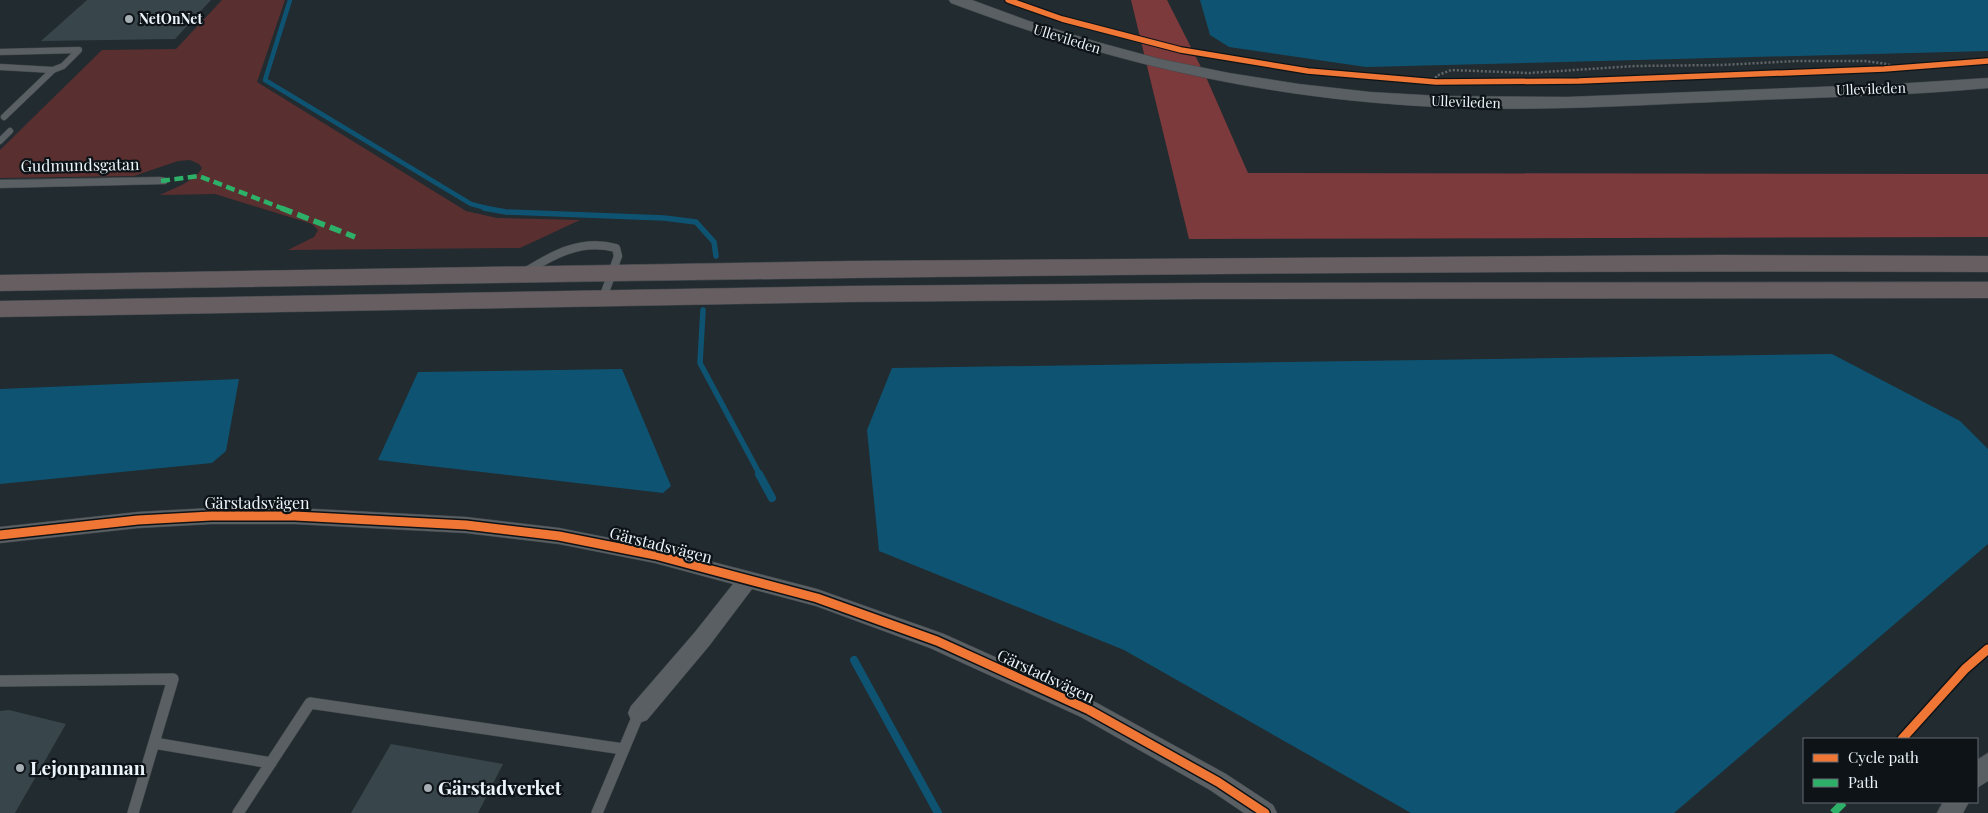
<svg xmlns="http://www.w3.org/2000/svg" width="1988" height="813" font-family="'Playfair Display',serif">
	<style>
		.green { fill: #5a2f30 }
		.forest { fill: #7d3a3c }
		.water { fill: #0e5472 }
		.lines { fill: none; stroke-linecap: round; stroke-linejoin: round }
		.stream-far2 { stroke: #0e5472; stroke-width: 4.5 }
		.stream-far1 { stroke: #0e5472; stroke-width: 5.5 }
		.stream { stroke: #0e5472; stroke-width: 8 }
		.building { fill: #38454b }
		.lane-far2-casing { stroke: #41484c; stroke-width: 7 }
		.lane-far1-casing { stroke: #41484c; stroke-width: 9 }
		.lane-casing { stroke: #41484c; stroke-width: 12 }
		.street-casing { stroke: #41484c; stroke-width: 1 }
		.secondary-casing { stroke: #41484c; stroke-width: 1 }
		.highway-casing { stroke: #41484c; stroke-width: 1 }
		.path { stroke: #62676a; stroke-width: 2.5; stroke-dasharray: 2 2; stroke-linecap: butt }
		.lane-far2 { stroke: #595f62; stroke-width: 6 }
		.lane-far1 { stroke: #595f62; stroke-width: 8 }
		.lane { stroke: #595f62; stroke-width: 11 }
		.street { fill: #595f62; fill-rule: evenodd }
		.secondary { fill: #595f62; fill-rule: evenodd }
		.highway { fill: #675e61; fill-rule: evenodd }
		.quiet-far2 { stroke: #2db169; stroke-width: 4.5; stroke-dasharray: 9 4.5; stroke-linecap: butt }
		.quiet-far1 { stroke: #2db169; stroke-width: 5.5; stroke-dasharray: 12 5.5; stroke-linecap: butt }
		.quiet { stroke: #2db169; stroke-width: 8; stroke-dasharray: 15 8; stroke-linecap: butt }
		.cycleway-far1-casing { stroke: #0d1317; stroke-width: 8 }
		.cycleway-casing { stroke: #0d1317; stroke-width: 12 }
		.cycleway-far1 { stroke: #f07635; stroke-width: 5.5 }
		.cycleway { stroke: #f07635; stroke-width: 9 }
		.poi-dot { fill: #a5aeb3; stroke: #0d1317; stroke-width: 2 }
		.labels { text-anchor: middle; stroke-width: 4.5; stroke-linejoin: round; paint-order: stroke }
		.far-poi-label { font-size: 14px; font-weight: bold; fill: #ebf4fa; stroke: #0d1317; text-anchor: start }
		.far-street-label { font-size: 14px; fill: #ebf4fa; stroke: #0d1317 }
		.street-label { font-size: 16px; fill: #ebf4fa; stroke: #0d1317 }
		.near-poi-label { font-size: 19px; font-weight: bold; fill: #ebf4fa; stroke: #0d1317; text-anchor: start }
	</style>
	<rect width="100%" height="100%" fill="#222b2f"/>
	<path class="green" d="M222 0H285L257 82 466 211 497 218 580 220 520 248 288 250 314 237 318 230 312 224 215 194 160 195C174 188 194 182 202 168L199 164 190 160 178 161 134 176 0 178V150L102 50 176 49Z"/>
	<path class="forest" d="M1131 0H1167L1206 77 1248 173 1988 174V237L1189 239Z"/>
	<path class="water" d="M1200 0H1988V51L1366 67 1229 47 1210 35Z
		M1832 354 1960 421 1988 449V544L1674 813H1411L1124 650 879 551 867 430 892 368Z
		M622 369 671 486 663 493 378 460 418 372Z
		M239 379 226 451 212 463 0 484V389Z"/>
	<g class="lines">
		<path class="stream-far2" d="M290 0 265 80 471 204 490 209"/>
		<path class="stream-far1" d="M484 208 506 212 664 218 696 222 714 242 716 256
			M703 310 700 363 760 475"/>
		<path class="stream" d="M759 474 772 498
			M854 660 938 813"/>
	</g>
	<path class="building" d="M87 0H211L175 39 41 41Z
		M9 710 66 724 15 813H0V711Z
		M391 744 503 764 478 813H351Z"/>
	<g class="lines">
		<g class="lane-far2-casing">
			<path id="lane-far2" d="M0 52 79 50 63 66 53 70
				M0 67 53 70 4 117
				M0 141 10 131"/>
		</g>
		<g class="lane-far1-casing">
			<path id="lane-far1" d="M525 272C554 254 581 239 616 248L618 256 603 298"/>
		</g>
		<g class="lane-casing">
			<path id="lane" d="M0 681 173 679 133 813
				M154 743 271 763
				M238 813 310 703 623 749
				M597 813 639 713"/>
		</g>
		<g class="street-casing">
			<path id="street" d="M161 177 166 178 168 181 166 184 0 188V180Z
				M211 508H295L466 517 559 528 655 547 817 589 944 634 1097 703 1226 774 1273 805 1277 813H1244L1210 790 1081 717 930 648 816 606 752 589 709 646 647 720 639 723 631 720 628 713 631 706 695 632 733 584 655 563 559 544 466 533 295 524H211L138 528 0 543V527L138 512Z
				M1988 753V781L1977 788V760Z
				M1943 802H1969L1963 813H1937Z"/>
		</g>
		<g class="secondary-casing">
			<path id="secondary" d="M949 0H972L1029 21 1097 42 1160 59 1229 73 1299 84 1370 92 1440 96 1567 97 1894 84 1988 78V88C1904 96 1819 97 1735 101 1637 105 1538 112 1439 107 1268 99 1112 64 951 3Z"/>
		</g>
		<g class="highway-casing">
			<path id="highway" d="M1722 255 1988 256V272C1325 269 663 280 0 291V275L850 261Z
				M1988 282V298L1202 299 848 302 0 317V301L848 286 1202 283Z"/>
		</g>
		<path class="path" d="M1436 82V76L1451 70 1529 73 1635 66 1722 65 1796 61H1865L1887 64 1897 68"/>
		<use href="#lane-far2" class="lane-far2"/>
		<use href="#lane-far1" class="lane-far1"/>
		<use href="#lane" class="lane"/>
		<use href="#street" class="street"/>
		<use href="#secondary" class="secondary"/>
		<use href="#highway" class="highway"/>
		<path class="quiet-far2" d="M161 181 199 176 284 209"/>
		<path class="quiet-far1" d="M281 208 355 237"/>
		<path class="quiet" d="M1833 813 1844 802"/>
		<g class="cycleway-far1-casing">
			<path id="cycleway-far1" d="M1008 0 1062 19 1181 50 1308 71 1436 82 1579 81 1884 69 1988 61"/>
		</g>
		<g class="cycleway-casing">
			<path id="cycleway" d="M0 535 138 520 211 516H295L466 525 559 536 655 555 817 598 937 641 1089 710 1218 782 1265 813
				M1902 739 1965 669 1988 649"/>
		</g>
		<use href="#cycleway-far1" class="cycleway-far1"/>
		<use href="#cycleway" class="cycleway"/>
	</g>
	<g class="poi-dot">
		<circle cx="129" cy="19" r="5"/>
		<circle cx="20" cy="768" r="5"/>
		<circle cx="428" cy="788" r="5"/>
	</g>
	<g class="labels">
		<g class="far-poi-label">
			<text x="139" y="24">NetOnNet</text>
		</g>
		<g class="far-street-label">
			<text transform="translate(1067 39) rotate(17)" y="5">Ullevileden</text>
			<text transform="translate(1871 89) rotate(-2)" y="5">Ullevileden</text>
			<text transform="translate(1466 102) rotate(2)" y="5">Ullevileden</text>
		</g>
		<g class="street-label">
			<text transform="translate(80 165) rotate(-1)" y="6">Gudmundsgatan</text>
			<text x="257" y="509">Gärstadsvägen</text>
			<text transform="translate(661 545) rotate(14)" y="6">Gärstadsvägen</text>
			<text transform="translate(1046 676) rotate(25)" y="6">Gärstadsvägen</text>
		</g>
		<g class="near-poi-label">
			<text x="30" y="775">Lejonpannan</text>
			<text x="438" y="795">Gärstadverket</text>
		</g>
	</g>
	<rect x="1803" y="738" width="175" height="65" fill="#0d1317" stroke="#666d72"/>
	<rect x="1813" y="754" width="25" height="8" fill="#f07635" stroke="#666d72"/>
	<text x="1848" y="763" font-size="15" fill="#ebf4fa">Cycle path</text>
	<rect x="1813" y="779" width="25" height="8" fill="#2db169" stroke="#666d72"/>
	<text x="1848" y="788" font-size="15" fill="#ebf4fa">Path</text>
</svg>
